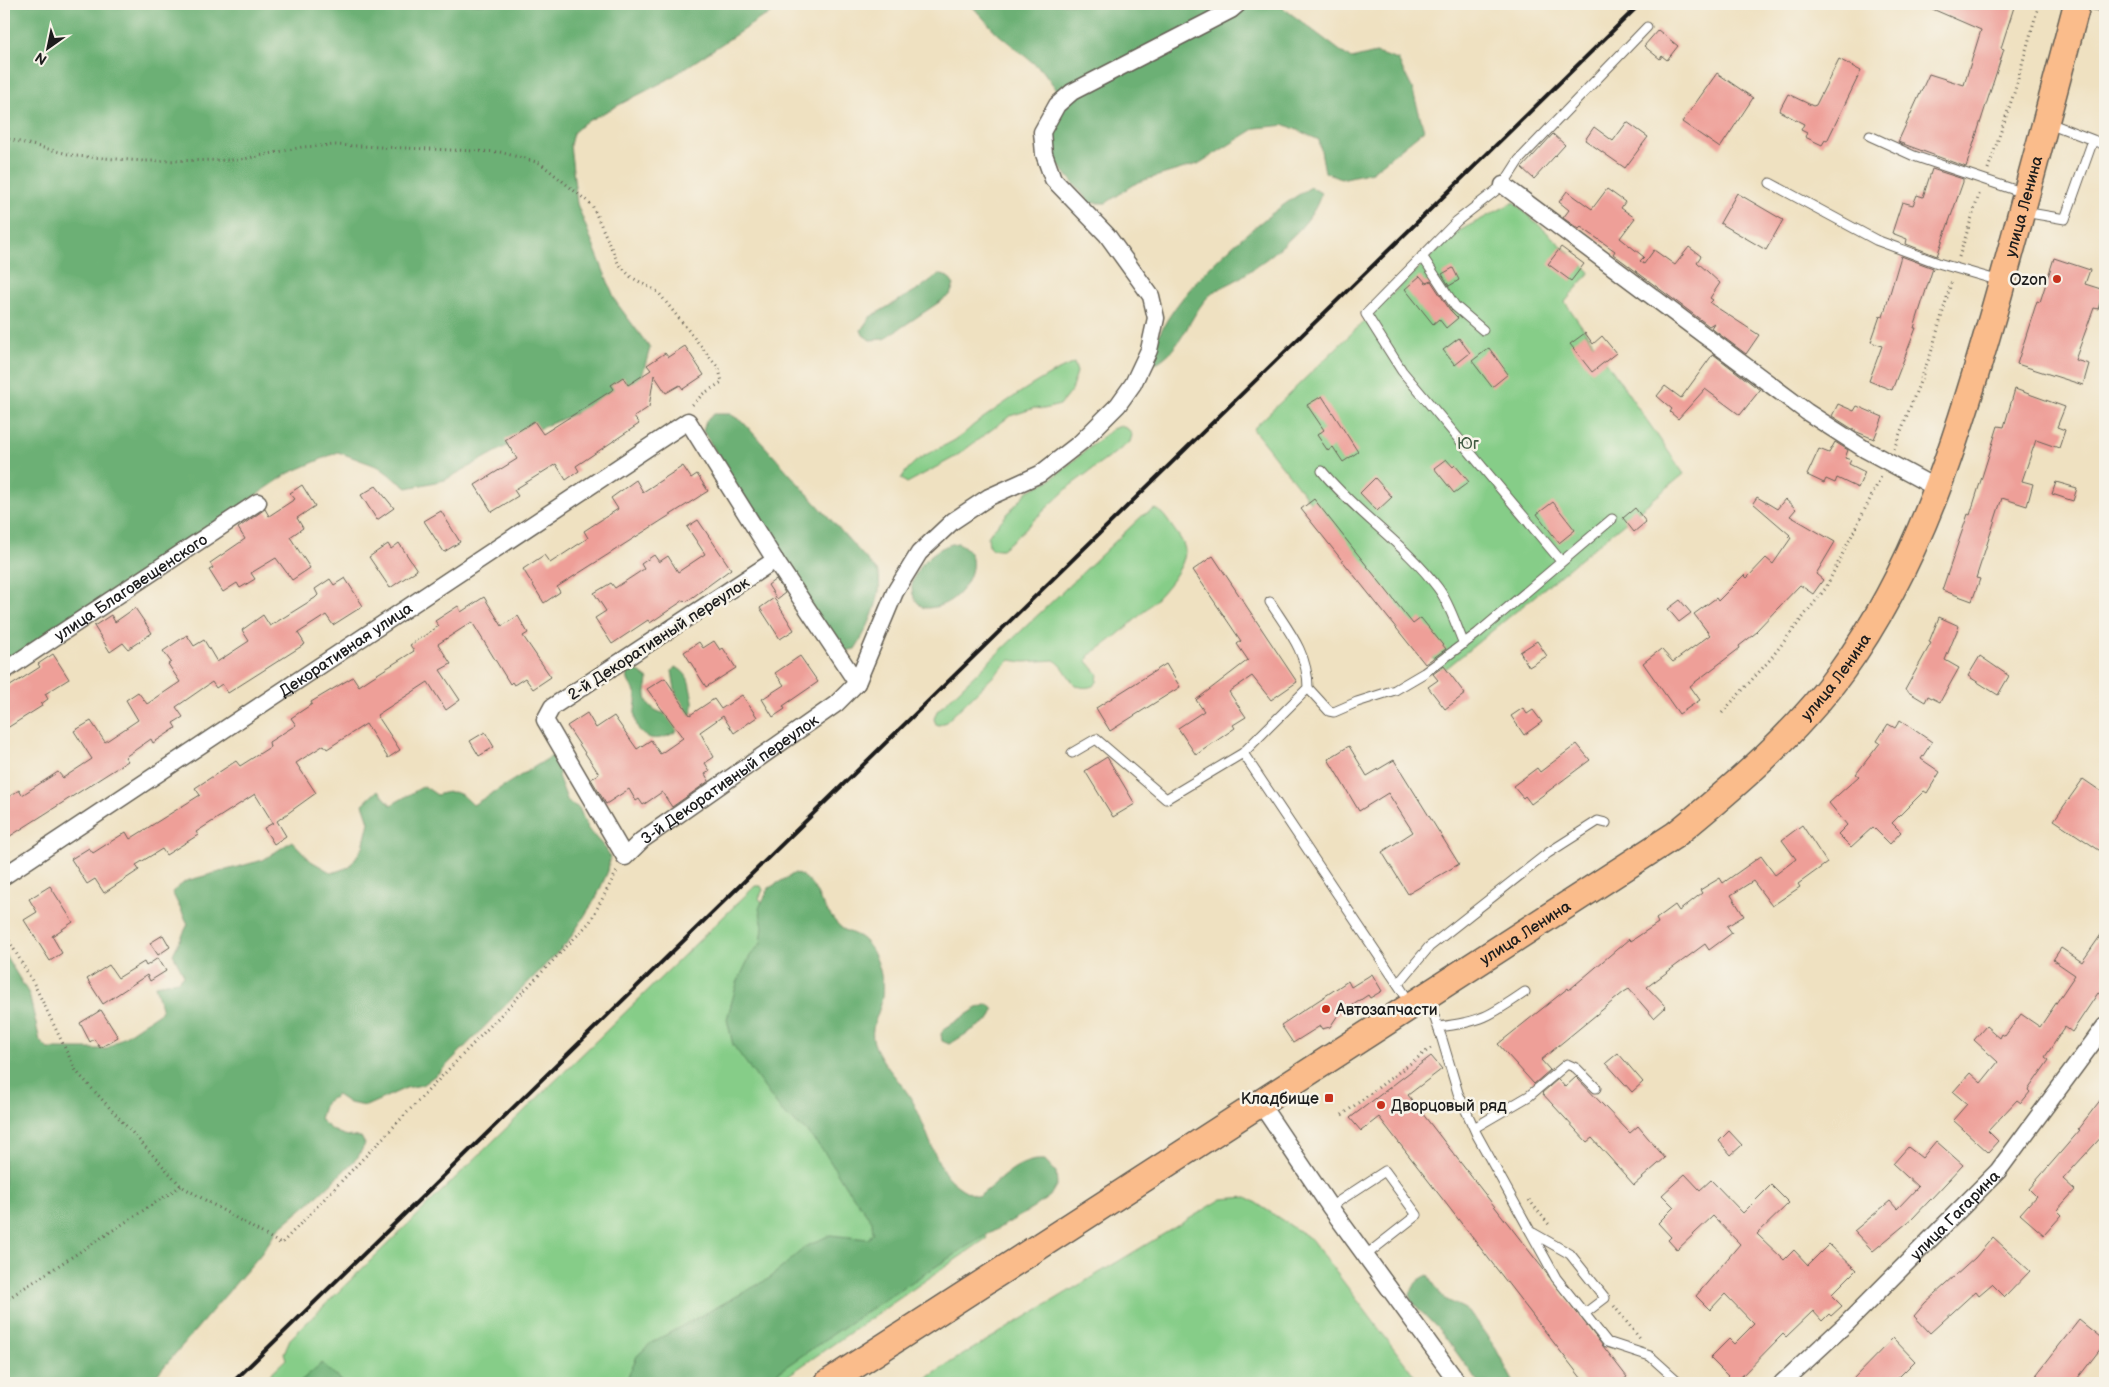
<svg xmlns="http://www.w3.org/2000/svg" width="2109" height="1387" font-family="'Balsamiq Sans',sans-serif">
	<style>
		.green { fill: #86cd88; stroke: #517452 }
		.forest { fill: #6cb074; stroke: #446648 }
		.building { fill: #ee9f98 }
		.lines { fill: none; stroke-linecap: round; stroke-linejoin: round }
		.lane-casing { stroke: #666156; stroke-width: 11 }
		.street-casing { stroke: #666156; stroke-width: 19 }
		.primary-casing { stroke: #666156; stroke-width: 29 }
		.path { stroke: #666156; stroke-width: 3; stroke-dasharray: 1 4; stroke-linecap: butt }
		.lane { stroke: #fff; stroke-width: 9 }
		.street { stroke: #fff; stroke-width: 16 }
		.primary { stroke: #fabc8b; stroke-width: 26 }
		.rail { stroke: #1c1c1c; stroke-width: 4 }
		.poi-dot { fill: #c8321e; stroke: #f7f3e8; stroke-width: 2 }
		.labels { text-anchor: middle; stroke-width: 5; stroke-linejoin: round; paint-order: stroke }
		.street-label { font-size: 16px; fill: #1c1c1c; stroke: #f7f3e8 }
		.poi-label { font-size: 16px; fill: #1c1c1c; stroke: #f7f3e8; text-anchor: end }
		.park-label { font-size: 16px; fill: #415a42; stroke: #f7f3e8 }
	</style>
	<rect width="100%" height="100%" fill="#f7f3e8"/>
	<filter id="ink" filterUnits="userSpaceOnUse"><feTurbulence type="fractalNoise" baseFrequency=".02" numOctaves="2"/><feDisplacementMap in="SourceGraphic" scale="10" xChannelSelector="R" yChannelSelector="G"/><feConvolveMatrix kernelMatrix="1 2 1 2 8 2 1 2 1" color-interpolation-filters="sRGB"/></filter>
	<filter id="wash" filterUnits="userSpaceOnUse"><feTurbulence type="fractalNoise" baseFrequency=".0096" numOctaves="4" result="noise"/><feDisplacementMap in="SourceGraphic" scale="20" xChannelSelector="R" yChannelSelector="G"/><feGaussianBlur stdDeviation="1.12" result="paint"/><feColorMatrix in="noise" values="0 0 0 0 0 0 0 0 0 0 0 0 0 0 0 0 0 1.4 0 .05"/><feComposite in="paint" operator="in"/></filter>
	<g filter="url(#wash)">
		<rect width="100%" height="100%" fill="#efe1c1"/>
		<path class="green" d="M1514 202 1590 272 1565 302 1684 474 1443 671 1253 429 1455 233Z
			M1074 363 1077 372 1071 391 1060 405 1044 409 1035 408 1010 416 955 457 907 483 901 479C914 456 934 452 955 440 964 435 971 426 979 421 1009 400 1040 377 1074 363Z
			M1121 426 1128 429 1132 435 1130 442 1071 485 1013 540 1002 549H992L989 546 988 537 992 531 1028 491 1050 480 1112 429Z
			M1155 509C1163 512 1168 521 1173 528 1178 535 1185 543 1185 552 1184 582 1114 641 1089 655L1087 661 1098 674 1097 682 1093 686C1069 694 1070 668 1054 660L1024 662 1010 660 946 722 939 725 936 724 934 719 937 711 1143 515Z
			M755 886H761L763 890 759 898 987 1238 777 1383H261L286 1359 284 1353 290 1339Z
			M1247 1197 1311 1239 1420 1383H920L951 1362 1222 1199Z"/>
		<path class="forest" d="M4 4H793L761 18 667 80 584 123 573 133 570 145 577 204 616 302 650 348 641 380 607 400 534 431 445 480 407 488 379 467 338 452 289 473 4 664Z
			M970 4H1278L1351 59 1376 53 1398 60 1412 88 1424 130 1372 172 1341 179 1325 172 1319 140 1286 125 1256 128 1198 164 1138 182 1106 203H1090L1055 161 1049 136 1064 100 1043 71 997 33Z
			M1311 187 1321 193C1314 226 1265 261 1238 279 1227 286 1216 288 1206 299 1187 321 1181 352 1152 365 1150 356 1154 349 1157 340 1178 286 1262 216 1311 187Z
			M939 274 948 277 954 285 950 295 884 339 870 340 863 335 861 330 870 317 920 288Z
			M714 414H730L743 422 878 572C885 593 867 631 855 649L845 651 833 642 703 431 706 421Z
			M958 543C985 554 969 588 951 600 942 606 934 608 924 608 892 587 931 545 958 543Z
			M675 667C684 670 689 678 690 687 691 693 694 700 693 706 690 735 638 757 635 716 634 709 637 703 636 697 636 687 625 684 628 673L636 670 648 679C648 685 645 691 646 696 647 707 658 713 668 714L677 702 672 671Z
			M552 756 561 768 558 776 568 802 579 808 588 829 606 849 610 857 608 871 596 898 567 943 441 1071 422 1085 406 1088 366 1106 349 1103 337 1095 325 1103 320 1119C332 1132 343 1137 361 1137L365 1144 358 1157 321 1193 278 1229 261 1254 150 1383H4V953L29 994 40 1041 48 1049H106L162 1011 155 985 178 981 184 975 173 954 188 924 172 892 186 881 263 860 292 841 311 861 332 873 349 867 363 847 369 822 363 804 378 790 391 805 424 786 437 795C454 789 461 792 473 805Z
			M795 873C816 879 816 898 828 912 832 917 837 925 843 929 848 932 855 934 860 937 878 949 886 983 881 1003 878 1017 869 1028 874 1043 881 1064 901 1081 912 1100 924 1121 934 1159 947 1176 956 1186 967 1193 979 1196 1001 1181 1016 1158 1045 1160L1056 1172 1057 1184 1050 1196 1032 1209 966 1247 864 1313 762 1383H625L637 1356 651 1343 770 1278 805 1247 830 1235 868 1239 873 1233 872 1221 846 1187 825 1153 806 1131 782 1112 733 1045 727 1019 737 983 750 956 761 943 763 927 759 908 769 888Z
			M989 1004 994 1010 990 1019 953 1042 949 1044 942 1041 941 1034 944 1029 977 1008Z
			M1428 1275 1443 1298 1469 1311 1496 1349 1514 1383H1479L1442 1333 1414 1304 1410 1295C1413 1284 1417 1280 1428 1275Z
			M322 1363 344 1383H298Z"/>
		<g id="blocks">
			<path class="building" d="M1921 4H2015L2001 48 2004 49 1966 167 1898 142 1929 74 1964 85 1981 30Z
				M1658 30 1678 46 1667 60 1662 56 1660 59 1644 46Z
				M1839 59 1861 71 1827 141 1825 140 1822 145 1805 137 1807 133 1801 130 1804 124 1779 111 1788 94 1813 106 1816 105Z
				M1717 73 1753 98 1720 148 1682 122Z
				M1627 122 1648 137 1625 168 1585 140 1594 127 1613 141Z
				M1553 134 1565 145 1534 179 1522 168Z
				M1932 169 1963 179V182L1937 256 1906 244 1907 239 1892 233 1902 202 1913 205 1917 195 1923 197Z
				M1607 189 1625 202 1621 208 1635 218 1620 238 1644 257 1640 261 1644 264 1654 250 1675 265 1689 247 1701 256 1697 262 1720 283 1710 298 1713 300 1710 303 1759 335 1746 354 1711 328 1714 323 1709 326 1613 254 1615 251 1581 227 1579 229 1563 218 1569 210 1559 202 1567 191 1592 209Z
				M1737 193 1783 220 1766 250 1720 223Z
				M1561 247 1584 264 1571 281 1548 264Z
				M1901 256 1933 268 1914 328H1916L1892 390 1869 381 1882 346 1871 342 1880 316 1883 317Z
				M2054 258 2090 270 2085 284 2104 290 2098 309 2094 308 2075 360 2089 364 2083 385 2017 364 2037 301 2040 302Z
				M1453 268 1459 280 1449 286 1442 274Z
				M1420 276 1426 283 1431 281 1450 310 1458 318 1446 328 1439 319 1433 324 1405 289Z
				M1585 333 1593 344 1602 336 1616 353 1592 372 1570 344Z
				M1459 338 1470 353 1455 365 1443 350Z
				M685 346 704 375 683 389 680 385 666 393 654 375 649 407 634 417 639 424 576 466 579 471 566 480 556 464 514 490 518 496 492 512 475 485 517 459 505 440 534 421 543 434 614 389 611 385 623 377 628 385 651 370 647 365 665 353 668 357Z
				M1489 348 1508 374 1492 387 1472 361Z
				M1713 354 1760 390 1740 415 1705 389 1678 419 1670 412 1672 409 1657 396 1665 386 1681 398Z
				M2015 389 2065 407 2057 427 2065 430 2059 448 2036 440 2022 481 2033 484 2027 506 2002 498 1976 578 1980 579 1972 601 1942 590 1968 514 1970 515 1998 426 2004 427Z
				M1322 396 1358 452 1343 462 1333 447 1328 451 1317 435 1324 430 1307 405Z
				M1838 404 1854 411 1857 406 1883 417 1874 439 1857 432 1832 416Z
				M1835 442 1848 450 1845 458 1851 460 1849 464 1865 472 1858 488 1837 478 1835 483 1826 479 1824 483 1807 475 1819 449 1829 453Z
				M1446 459 1453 467 1455 465 1469 482 1454 493 1434 468Z
				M683 466 691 478 697 474 708 491 557 587 560 592 544 603 523 569 544 555 550 563 588 538 584 531 618 509 611 498 636 480 643 492Z
				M1375 478 1392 497 1377 511 1360 493Z
				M2056 482 2077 488 2073 501 2052 494Z
				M302 485 315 506 297 518 303 528 290 537 310 568 292 580 276 558 251 573 255 579 240 588 237 583 223 592 209 570 213 568 210 563 245 539 238 528 265 509 269 516 295 499 290 493Z
				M376 486 394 508 377 520 361 495Z
				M1757 497 1777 509 1785 499 1796 509 1790 516 1835 542 1816 574 1823 580 1813 594 1800 585 1756 631 1757 632 1739 646 1740 648 1690 686 1700 700 1679 714 1643 663 1661 649 1673 662 1710 635 1694 614 1716 598 1718 601 1744 575 1747 578 1766 558 1773 564 1791 538 1788 537 1790 535 1753 503Z
				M1314 499 1413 624 1421 618 1446 649 1425 664 1301 509Z
				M1553 502 1575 530 1559 543 1537 514Z
				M1635 508 1646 522 1634 532 1623 518Z
				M441 511 460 542 444 552 424 521Z
				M698 520 731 569 686 602 684 600 650 623 648 620 612 644 595 618 606 611 594 593 611 583 615 588 644 569 641 564 654 555 659 562 668 556 678 572 705 554 687 527Z
				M399 543 417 570 390 588 369 557 388 544 391 549Z
				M1213 556 1297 682 1271 700 1252 676 1229 692 1246 717 1233 725 1235 728 1196 755 1178 728 1204 711 1196 700 1248 660 1237 644 1241 641 1193 570Z
				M345 578 363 606 333 625 326 615 298 633 305 644 228 693 222 684 216 688 212 682 176 707 183 717 173 723 176 728 153 743 151 739 125 757 128 761 4 840V800L19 790 22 795 58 772 63 778 92 759 74 731 91 721 105 742 138 720 126 700 138 692 147 704 180 682 168 664 171 662 163 651 187 635 194 646 204 640 217 662 249 641 242 630 263 615 270 626 315 598 318 595 315 589 330 579 334 585Z
				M776 579 785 593 777 599 768 585Z
				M484 597 502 626 518 616 528 633 523 636 551 677 533 689 525 678 514 685 512 682 510 684 472 622 438 644 451 664 440 670 460 700 446 710 428 682 377 715 400 750 388 758 366 724 327 749 324 745 296 763 316 793 277 821 286 836 274 844 264 828 273 823 255 794 196 832 198 835 166 855 162 849 136 865 139 870 104 893 95 879 87 884 71 859 89 848 93 853 126 832 130 839 200 795 195 788 236 761 240 766 270 747 269 742 296 725 291 718 312 704 311 702 353 677 359 686 371 678 414 651 410 645 439 626 435 621 458 606 461 612Z
				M774 598 794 630 780 639 760 608Z
				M1680 600 1691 613 1679 622 1668 609Z
				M135 608 152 633 128 649 123 643 110 652 94 626 111 615 115 622Z
				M1939 617 1959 626 1945 660 1959 668 1940 702 1928 696 1925 702 1905 690 1931 643 1929 642Z
				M714 641 720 650 723 648 736 668 706 687 684 652 699 642 703 648Z
				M1537 641 1547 656 1529 667 1520 652Z
				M53 654 69 679 45 694 48 699 41 704 42 706 4 730V690L40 667 38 664Z
				M800 656 818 682 783 706 785 709 773 717 762 699 784 685 775 673Z
				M1980 656 2009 676 1998 695 1968 676Z
				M1166 664 1180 687 1110 731 1096 708Z
				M1444 666 1465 694 1445 709 1428 687 1438 680 1433 674Z
				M665 678 690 715 714 699 721 709 742 695 757 717 734 733 723 716 700 732 714 757 705 763 710 771 705 774 709 781 672 807 662 792 643 805 639 799 636 801 629 789 606 804 591 779 599 774 567 726 587 713 596 728 614 716 637 749 651 740 660 754 683 738 647 689Z
				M1523 708 1527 714 1533 710 1542 722 1524 735 1511 716Z
				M1900 720 1932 742 1921 759 1940 772 1927 793 1924 791 1892 823 1901 832 1890 844 1873 827 1851 847 1838 834 1847 825 1829 803 1859 776 1856 774 1880 743 1877 741 1888 724 1895 728Z
				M485 732 494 747 479 756 470 741Z
				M1577 744 1590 760 1531 804 1525 796 1523 798 1513 786 1537 768 1540 772Z
				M1349 746 1367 776 1394 760 1459 864 1408 894 1382 852 1413 832 1388 793 1359 811 1328 759Z
				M1107 757 1135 804 1113 817 1085 771Z
				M2083 779 2105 794V854L2054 820Z
				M1802 825 1827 863 1798 884 1800 887 1772 906 1753 881 1731 895 1744 916 1727 926 1732 933 1709 950 1705 944 1647 987 1666 1007 1654 1018 1629 989 1624 992 1541 1060 1550 1070 1534 1084 1498 1044 1568 988 1569 990 1629 939 1631 941 1658 923 1656 919 1675 905 1679 911 1702 893 1700 890 1720 878 1723 883 1761 856 1775 875 1796 859 1782 840Z
				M50 886 73 922 52 936 62 953 50 961 24 920 37 912 29 899Z
				M2105 929V997L2098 993 2072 1032 2065 1027 2045 1057 2049 1060 2028 1090 2030 1092 2021 1103 2017 1100 1988 1131 1998 1141 1988 1152 1953 1120 1967 1104 1953 1092 1970 1073 1981 1083 1998 1062 1974 1040 1986 1026 2000 1038 2002 1034 2005 1036 2021 1014 2040 1027 2075 975 2053 960 2061 948 2082 962Z
				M163 935 170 947 158 955 150 943Z
				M158 958 166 971 150 981 147 975 103 1004 87 979 109 965 118 978 144 962 146 966Z
				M1372 974 1382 991 1370 998 1368 995 1338 1015 1330 1027 1322 1029 1320 1026 1293 1043 1281 1025 1348 981 1351 987Z
				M101 1010 118 1037 100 1048 94 1039 90 1042 80 1023Z
				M1618 1053 1643 1082 1632 1092 1606 1063Z
				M1431 1056 1442 1069 1408 1095 1627 1377 1619 1383H1585L1379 1117 1361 1131 1350 1118Z
				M1576 1077 1630 1133 1638 1126 1665 1158 1634 1185 1592 1138 1587 1142 1542 1093 1558 1079 1565 1087Z
				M2105 1094V1133L2063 1179 2075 1190 2057 1210 2062 1215 2044 1235 2020 1214 2036 1196 2029 1189 2080 1130 2078 1129Z
				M1729 1131 1742 1145 1731 1155 1719 1141Z
				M1936 1141 1963 1165 1913 1218 1873 1251 1854 1231 1890 1201 1897 1209 1918 1187 1893 1164 1908 1147 1922 1158Z
				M1685 1174 1700 1190 1711 1180 1743 1213 1771 1185 1789 1203 1757 1234 1784 1260 1794 1250 1808 1265 1829 1244 1856 1270 1831 1295 1842 1306 1831 1316 1829 1314 1822 1321 1813 1311 1786 1337 1783 1334 1735 1383 1710 1358 1729 1339 1734 1344 1754 1324 1725 1294 1710 1310 1696 1296 1740 1244 1713 1216 1677 1250 1668 1240 1671 1237 1658 1223 1674 1207 1662 1195Z
				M1993 1237 2030 1271 2005 1297 1992 1284 1979 1295 1976 1291 1930 1333 1914 1316 1925 1303 1975 1258Z
				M2079 1320 2105 1341V1343L2074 1383H2030Z
				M1893 1338 1915 1361 1893 1383H1849Z"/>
		</g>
	</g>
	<g filter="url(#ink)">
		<use href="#blocks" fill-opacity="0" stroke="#666156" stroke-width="1"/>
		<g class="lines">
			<g class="lane-casing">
				<path id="lane" d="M2090 4 2105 8
					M1870 136 1914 156 2024 193
					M2093 140 2105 145
					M1770 183 1876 240 1938 263 2000 281
					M2024 212 2065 219 2093 140 2049 123
					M1422 256 1455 306 1483 330
					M1322 471C1356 513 1405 544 1438 588 1450 604 1456 626 1464 644
					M1561 561 1402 371 1366 314 1457 221 1503 185 1519 160 1647 27
					M1308 688 1329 711 1334 712 1357 702 1395 690 1424 673 1478 633 1612 519
					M1072 753 1096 739 1166 799 1243 753 1411 1004
					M1243 753 1308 688C1308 653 1288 630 1270 602
					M1398 984 1429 947 1548 853 1598 821 1606 823
					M1428 998 1442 1039 1458 1093 1477 1135 1556 1278 1607 1342 1650 1356 1680 1383
					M1438 1027C1481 1022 1490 1016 1525 992
					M1474 1128 1529 1096 1567 1064 1576 1068 1596 1088
					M1330 1207 1385 1171 1417 1215 1366 1255
					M1533 1233 1570 1254 1605 1298 1584 1314"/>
			</g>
			<g class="street-casing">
				<g id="street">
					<path d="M1503 185 1807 412 1866 450 1938 489"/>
					<path id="s1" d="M775 560 552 707 545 720 625 857 642 840 836 704 857 683 895 592 919 553 953 521 989 497 1040 474 1081 442 1118 405 1133 384 1149 350 1156 318 1151 296 1107 235 1053 179 1044 154 1042 132 1057 105 1072 92 1231 10 1238 4"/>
					<path id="s2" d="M4 671 258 502"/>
					<path id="s3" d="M4 876 688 421 775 560 857 683"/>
					<path d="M1260 1103 1330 1207 1458 1383"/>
					<path id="s4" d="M1782 1383 1847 1323 1998 1171 2105 1026"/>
				</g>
			</g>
			<g class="primary-casing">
				<g id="primary">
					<path id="s5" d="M828 1383 1675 835C1735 786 1795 735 1841 672 1919 565 1958 437 1994 311 2023 209 2050 106 2077 4"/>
				</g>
			</g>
			<path class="path" d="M4 138 76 156 143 161 239 160 302 147 335 145 500 152 540 163 592 205 618 263 631 277 658 292 719 369 722 382 703 394 691 406
				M1988 169 2014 93 2039 4
				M1959 257 1980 192
				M1894 449 1931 353 1952 280
				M1722 713 1768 662 1825 589 1881 477
				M4 932 34 984 76 1071 181 1186 281 1244 590 922 617 871
				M1342 1115 1432 1047
				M1529 1200 1551 1227
				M4 1301 181 1186
				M1614 1306 1641 1340"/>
			<use href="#lane" class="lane"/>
			<use href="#street" class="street"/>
			<use href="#primary" class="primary"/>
			<path class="rail" d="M232 1383 1640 4"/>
		</g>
	</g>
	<g class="poi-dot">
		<circle cx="2057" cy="279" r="5"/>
		<circle cx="1326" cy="1009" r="5"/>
		<rect x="1324" y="1093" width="10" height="10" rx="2.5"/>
		<circle cx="1381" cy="1105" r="5"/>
	</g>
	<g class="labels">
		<g class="street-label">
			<text dy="6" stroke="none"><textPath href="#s5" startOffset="1745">улица Ленина</textPath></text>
			<text dy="6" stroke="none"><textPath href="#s2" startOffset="152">улица Благовещенского</textPath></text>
			<text transform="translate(658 638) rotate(-33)" y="6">2-й Декоративный переулок</text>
			<text dy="6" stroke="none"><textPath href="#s3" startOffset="410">Декоративная улица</textPath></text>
			<text dy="6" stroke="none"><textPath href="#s5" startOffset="1235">улица Ленина</textPath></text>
			<text dy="6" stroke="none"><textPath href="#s1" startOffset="571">3-й Декоративный переулок</textPath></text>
			<text dy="6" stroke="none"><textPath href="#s5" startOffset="830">улица Ленина</textPath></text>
			<text dy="6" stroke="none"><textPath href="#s4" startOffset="241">улица Гагарина</textPath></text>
		</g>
		<g class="poi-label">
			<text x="2047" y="285">Ozon</text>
			<text x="1336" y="1015" text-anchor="start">Автозапчасти</text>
			<text x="1319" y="1104">Кладбище</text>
			<text x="1391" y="1111" text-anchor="start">Дворцовый ряд</text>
		</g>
		<g class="park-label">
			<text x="1468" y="449">Юг</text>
		</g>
	</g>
	<rect width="2109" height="1387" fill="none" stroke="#f7f3e8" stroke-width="20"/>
	<g transform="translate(48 48) rotate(213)" stroke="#f7f3e8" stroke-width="4" paint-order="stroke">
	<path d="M0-4L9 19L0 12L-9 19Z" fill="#1c1c1c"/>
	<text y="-8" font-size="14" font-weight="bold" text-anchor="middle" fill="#1c1c1c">N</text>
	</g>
</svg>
